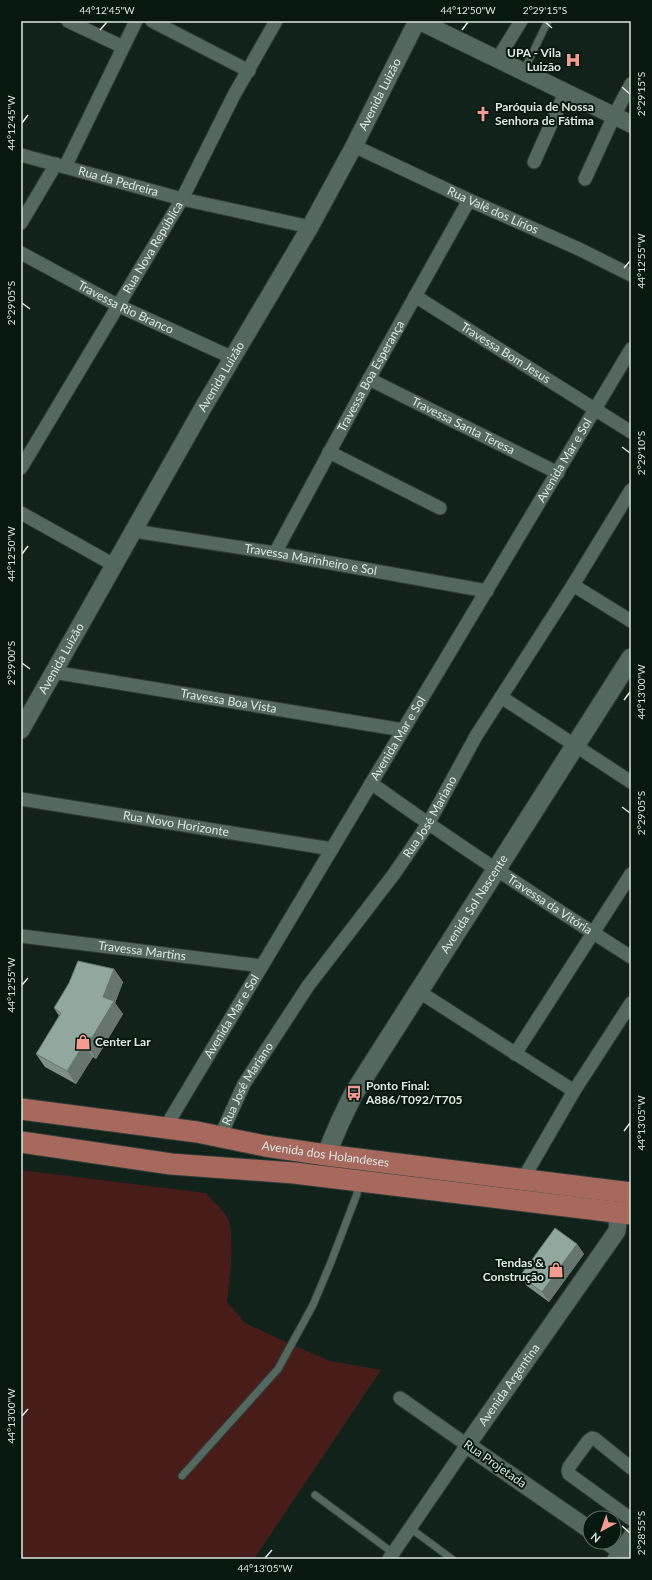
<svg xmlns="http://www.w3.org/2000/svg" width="652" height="1580" font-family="Lato,sans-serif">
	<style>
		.green { fill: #481d19 }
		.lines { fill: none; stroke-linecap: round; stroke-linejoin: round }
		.service-casing { stroke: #303c36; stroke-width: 9 }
		.minor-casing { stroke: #303c36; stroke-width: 15 }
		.tertiary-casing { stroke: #303c36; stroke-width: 19 }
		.secondary-casing { stroke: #303c36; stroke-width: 21 }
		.primary-casing { stroke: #303c36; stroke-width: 23 }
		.service { stroke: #54685f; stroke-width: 7 }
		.minor { stroke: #54685f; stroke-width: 13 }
		.tertiary { stroke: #54685f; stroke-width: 17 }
		.secondary { stroke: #54685f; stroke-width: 19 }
		.primary { stroke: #a7685e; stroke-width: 21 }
		.wall { fill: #7e9087 }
		.shaded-wall { fill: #66756e }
		.building { fill: #92a79d; stroke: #66756e }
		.ticks { fill: none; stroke: #dce8e2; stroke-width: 1.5 }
		.labels { text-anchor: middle; stroke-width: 4; stroke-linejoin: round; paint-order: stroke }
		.poi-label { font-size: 12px; font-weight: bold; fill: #dce8e2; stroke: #071811; text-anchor: start }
		.street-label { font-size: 12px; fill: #dce8e2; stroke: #071811 }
		.neatline { fill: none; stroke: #dce8e2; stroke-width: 1.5 }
		.ticks-label { font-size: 10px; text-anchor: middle; fill: #dce8e2 }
	</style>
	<rect width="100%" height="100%" fill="#10221a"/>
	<path class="green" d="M21 1170 206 1193C213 1201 222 1209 227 1217 236 1232 229 1284 227 1302L245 1323 290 1344 330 1361 381 1370 254 1559H21Z"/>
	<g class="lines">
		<g class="service-casing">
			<path id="service" d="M523 72 548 21
				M182 1476 278 1369 313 1305 331 1262 357 1194 358 1183
				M315 1495 393 1553
				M410 1528 452 1559"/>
		</g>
		<g class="minor-casing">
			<g id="minor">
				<path d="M68 21 123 47"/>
				<path d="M152 21 249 71"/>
				<path d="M497 60 521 21"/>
				<path id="s1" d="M354 146 469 200 579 249 631 275"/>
				<path id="s2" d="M21 155 182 199 310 227"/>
				<path d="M534 162 565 93"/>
				<path d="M65 167 136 21"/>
				<path d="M585 179 614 116 631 84"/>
				<path d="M21 223 56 164"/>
				<path id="s3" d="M21 253 119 306 233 358"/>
				<path id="s4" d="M415 296 631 432"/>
				<path id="s5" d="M369 379 558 473"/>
				<path d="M329 452 440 508"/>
				<path id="s6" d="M21 468 182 199 234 95 276 21"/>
				<path d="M21 513 114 565"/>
				<path id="s7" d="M134 531 275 553 487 591"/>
				<path id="s8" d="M275 553 369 379 469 200"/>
				<path d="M573 585 631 621"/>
				<path id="s9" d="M53 672 403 730"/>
				<path d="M501 697 631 782"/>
				<path id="s10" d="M371 783C456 844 543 901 631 957"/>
				<path id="s11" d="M21 799 332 849"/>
				<path id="s12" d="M21 936 262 966"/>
				<path d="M418 991 574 1091"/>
				<path d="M515 1054 631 874"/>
				<path id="s13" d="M165 1128 631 349"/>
				<path id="s14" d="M220 1137 244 1084 308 986 394 874 428 824 476 736 573 585 631 490"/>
				<path d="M523 1179 574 1091 631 1003"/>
				<path d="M631 1468 595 1439 592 1438 588 1441 569 1467 568 1471 569 1474 631 1519"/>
				<path d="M389 1559 467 1445 400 1398"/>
				<path d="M614 1559 631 1534"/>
			</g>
		</g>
		<g class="tertiary-casing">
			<g id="tertiary">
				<path d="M419 21 631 124"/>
				<path id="s15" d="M21 730 204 406 310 227 354 146 417 21"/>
				<path id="s16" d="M590 1530 467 1445 617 1231 618 1222 614 1215 609 1211"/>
				<path d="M608 1542 631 1558"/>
			</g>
		</g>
		<g class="secondary-casing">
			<g id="secondary">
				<path id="s17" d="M326 1155 340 1122 354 1093 631 658"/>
			</g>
		</g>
		<g class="primary-casing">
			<g id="primary">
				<path id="s18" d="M21 1109 197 1132 265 1146 326 1155 631 1193"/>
				<path d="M21 1142 171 1164 294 1173 631 1214"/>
			</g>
		</g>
		<use href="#service" class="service"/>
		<use href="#minor" class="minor"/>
		<use href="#tertiary" class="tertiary"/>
		<use href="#secondary" class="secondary"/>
		<use href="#primary" class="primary"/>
	</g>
	<path class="wall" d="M114 969 123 982 115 1003 123 1014 96 1059 93 1057 76 1084 45 1067 36 1054 59 1016 54 1008Z
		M577 1244 584 1254 549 1302 527 1286 520 1276Z"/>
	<path class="shaded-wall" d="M114 969 123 982 115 1003 123 1014 96 1059 87 1046 103 997Z
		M84 1044 93 1057 76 1084 67 1071Z
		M577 1244 584 1254 549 1302 542 1292Z"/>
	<path class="building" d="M78 961 114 969 103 997 114 1001 87 1046 84 1044 67 1071 36 1054 61 1013 54 1008 69 983Z
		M555 1228 577 1244 542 1292 520 1276Z"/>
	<path class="ticks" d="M545 22 552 28M100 30 107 22M462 30 468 22M622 87 630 94M22 123 28 115M624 268 630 261M22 303 30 309M622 447 630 453M22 554 28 546M22 663 30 669M624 700 630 692M622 807 630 813M22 985 28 978M624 1131 630 1123M22 1416 28 1409M622 1526 630 1533M265 1558 272 1550"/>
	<defs>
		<g id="hospital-bare" transform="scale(1.2)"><path d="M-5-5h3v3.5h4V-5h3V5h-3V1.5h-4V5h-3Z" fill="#f59c92" stroke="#071811" stroke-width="2.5" paint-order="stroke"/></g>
		<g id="church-bare" transform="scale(1.2)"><path d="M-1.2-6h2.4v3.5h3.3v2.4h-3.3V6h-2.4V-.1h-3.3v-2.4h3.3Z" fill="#f59c92" stroke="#071811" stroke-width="2.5" paint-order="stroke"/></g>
		<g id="shop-bare" transform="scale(1.2)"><path d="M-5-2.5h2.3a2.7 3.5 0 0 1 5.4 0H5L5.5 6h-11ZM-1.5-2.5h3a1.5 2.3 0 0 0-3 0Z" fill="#f59c92" stroke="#071811" stroke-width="2.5" paint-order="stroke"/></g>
		<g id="bus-bare" transform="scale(1.2)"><path d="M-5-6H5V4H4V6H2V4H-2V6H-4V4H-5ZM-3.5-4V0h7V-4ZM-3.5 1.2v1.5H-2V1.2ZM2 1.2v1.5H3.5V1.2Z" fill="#f59c92" stroke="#071811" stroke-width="2.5" paint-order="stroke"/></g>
	</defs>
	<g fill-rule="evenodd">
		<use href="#hospital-bare" x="573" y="60"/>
		<use href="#church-bare" x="483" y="114"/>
		<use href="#shop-bare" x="83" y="1042"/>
		<use href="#bus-bare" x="354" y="1093"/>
		<use href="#shop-bare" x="556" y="1270"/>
	</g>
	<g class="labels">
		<g class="poi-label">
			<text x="561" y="57" text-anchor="end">UPA - Vila<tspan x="561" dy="14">Luizão</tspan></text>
			<text x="495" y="111">Paróquia de Nossa<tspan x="495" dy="14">Senhora de Fátima</tspan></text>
			<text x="95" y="1046">Center Lar</text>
			<text x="366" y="1090">Ponto Final:<tspan x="366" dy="14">A886/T092/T705</tspan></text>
			<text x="544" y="1267" text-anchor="end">Tendas &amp;<tspan x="544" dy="14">Construção</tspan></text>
		</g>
		<g class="street-label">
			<text dy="4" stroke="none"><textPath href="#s15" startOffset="730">Avenida Luizão</textPath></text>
			<text dy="4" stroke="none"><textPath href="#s2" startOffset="101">Rua da Pedreira</textPath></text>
			<text dy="4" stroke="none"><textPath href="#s1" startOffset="153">Rua Valê dos Lírios</textPath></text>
			<text dy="4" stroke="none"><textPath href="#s6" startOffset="257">Rua Nova República</textPath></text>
			<text dy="4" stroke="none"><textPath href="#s3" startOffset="118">Travessa Rio Branco</textPath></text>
			<text dy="4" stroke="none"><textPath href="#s4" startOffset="107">Travessa Bom Jesus</textPath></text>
			<text dy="4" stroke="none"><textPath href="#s8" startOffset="201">Travessa Boa Esperança</textPath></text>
			<text dy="4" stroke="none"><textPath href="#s15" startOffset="406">Avenida Luizão</textPath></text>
			<text dy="4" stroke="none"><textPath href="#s5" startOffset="105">Travessa Santa Teresa</textPath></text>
			<text dy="4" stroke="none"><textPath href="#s13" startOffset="778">Avenida Mar e Sol</textPath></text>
			<text dy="4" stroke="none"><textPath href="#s7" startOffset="179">Travessa Marinheiro e Sol</textPath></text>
			<text dy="4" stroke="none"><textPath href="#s15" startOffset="82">Avenida Luizão</textPath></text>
			<text dy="4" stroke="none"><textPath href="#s9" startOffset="178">Travessa Boa Vista</textPath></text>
			<text dy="4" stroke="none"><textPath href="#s13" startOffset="454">Avenida Mar e Sol</textPath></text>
			<text dy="4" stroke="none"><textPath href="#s14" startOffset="384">Rua José Mariano</textPath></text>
			<text dy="4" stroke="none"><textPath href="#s11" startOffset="157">Rua Novo Horizonte</textPath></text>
			<text dy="4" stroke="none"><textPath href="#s17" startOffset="292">Avenida Sol Nascente</textPath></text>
			<text dy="4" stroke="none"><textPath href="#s10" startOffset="216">Travessa da Vitória</textPath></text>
			<text dy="4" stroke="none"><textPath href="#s12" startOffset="122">Travessa Martins</textPath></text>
			<text dy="4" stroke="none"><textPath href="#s13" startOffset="130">Avenida Mar e Sol</textPath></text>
			<text dy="4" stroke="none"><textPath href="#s14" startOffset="60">Rua José Mariano</textPath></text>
			<text dy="4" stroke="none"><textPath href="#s18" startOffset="308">Avenida dos Holandeses</textPath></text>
			<text dy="4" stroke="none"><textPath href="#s16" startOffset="223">Avenida Argentina</textPath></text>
			<text transform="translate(495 1464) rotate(35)" y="4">Rua Projetada</text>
		</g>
	</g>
	<rect width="652" height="1580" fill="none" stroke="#071811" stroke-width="44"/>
	<g transform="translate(602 1530) rotate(220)"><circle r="19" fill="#071811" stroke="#5c6b65"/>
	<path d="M0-3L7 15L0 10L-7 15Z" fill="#f59c92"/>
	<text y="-6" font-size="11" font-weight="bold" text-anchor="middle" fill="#dce8e2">N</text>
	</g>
	<rect x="22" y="22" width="608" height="1536" class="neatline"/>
	<g class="ticks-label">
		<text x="107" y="14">44°12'45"W</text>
		<text x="468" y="14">44°12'50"W</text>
		<text x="545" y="14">2°29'15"S</text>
		<text transform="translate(641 94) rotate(-90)" y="4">2°29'15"S</text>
		<text transform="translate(11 123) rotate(-90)" y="4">44°12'45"W</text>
		<text transform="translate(641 261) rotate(-90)" y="4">44°12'55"W</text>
		<text transform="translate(11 303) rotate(-90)" y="4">2°29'05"S</text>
		<text transform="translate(641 453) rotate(-90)" y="4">2°29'10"S</text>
		<text transform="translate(11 554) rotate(-90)" y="4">44°12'50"W</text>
		<text transform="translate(11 663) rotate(-90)" y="4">2°29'00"S</text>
		<text transform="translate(641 692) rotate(-90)" y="4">44°13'00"W</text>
		<text transform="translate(641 813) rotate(-90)" y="4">2°29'05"S</text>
		<text transform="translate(11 985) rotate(-90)" y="4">44°12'55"W</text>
		<text transform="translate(641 1123) rotate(-90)" y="4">44°13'05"W</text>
		<text transform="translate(11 1416) rotate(-90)" y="4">44°13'00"W</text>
		<text transform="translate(641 1533) rotate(-90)" y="4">2°28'55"S</text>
		<text x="265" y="1572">44°13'05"W</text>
	</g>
</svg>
